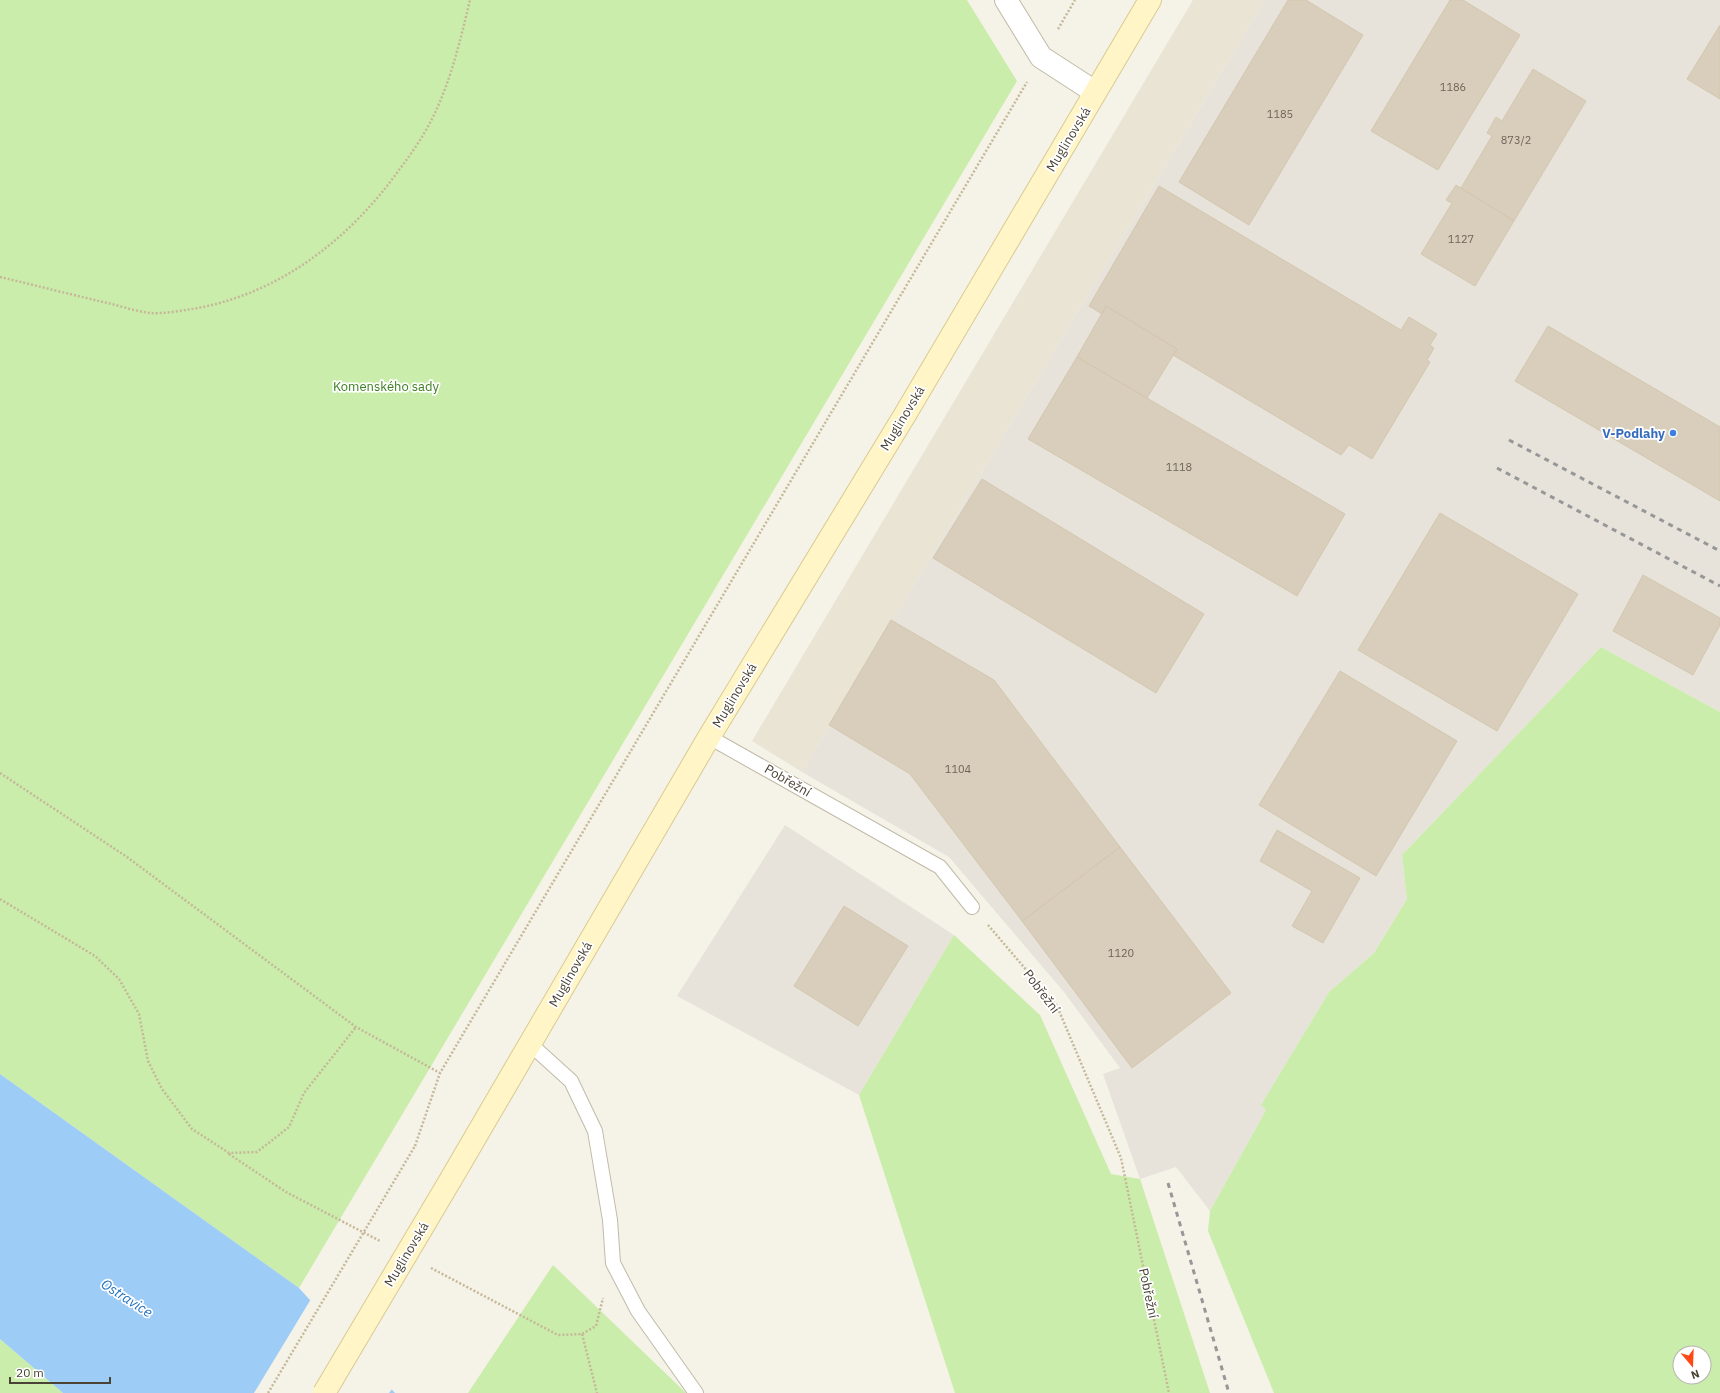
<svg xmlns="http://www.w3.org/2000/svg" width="1720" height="1393" font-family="'IBM Plex Sans',sans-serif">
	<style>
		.residential { fill: #e9e4d4 }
		.industrial { fill: #e7e3db }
		.green { fill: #cbedab; fill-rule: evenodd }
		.water { fill: #9dccf7 }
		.pier { fill: #f5f2e7 }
		.building { fill: #d8cebb; stroke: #d3c7ad }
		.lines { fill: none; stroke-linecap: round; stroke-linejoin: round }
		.lane-casing { stroke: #c1baa8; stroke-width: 16 }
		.street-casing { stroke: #c1baa8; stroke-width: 24 }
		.secondary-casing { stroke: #d9cb92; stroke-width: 24 }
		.path { stroke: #c4b898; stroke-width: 2.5; stroke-dasharray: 2 2; stroke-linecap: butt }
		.lane { stroke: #fff; stroke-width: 14 }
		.street { stroke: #fff; stroke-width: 22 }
		.secondary { stroke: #fff5c6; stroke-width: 22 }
		.rail { stroke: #979797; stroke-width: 3; stroke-dasharray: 5 5; stroke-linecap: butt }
		.secondary-bridge-casing { stroke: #d9cb92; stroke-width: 24; stroke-linecap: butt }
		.path-bridge { stroke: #c4b898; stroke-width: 2.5; stroke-dasharray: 2 2; stroke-linecap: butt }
		.secondary-bridge { stroke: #fff5c6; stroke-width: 22 }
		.shop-dot { fill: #3f7fe0; stroke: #fff; stroke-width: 1.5 }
		.labels { text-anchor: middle; stroke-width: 3.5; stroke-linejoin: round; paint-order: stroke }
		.number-label { font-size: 11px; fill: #6d6556 }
		.street-label { font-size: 13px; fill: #494235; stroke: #fff }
		.park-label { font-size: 13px; fill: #3f8022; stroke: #fff }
		.shop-label { font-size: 13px; font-weight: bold; fill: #366cbe; stroke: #fff; text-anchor: end }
		.water-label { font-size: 14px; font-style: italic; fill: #2372bf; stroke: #fff }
	</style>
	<rect width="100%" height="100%" fill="#f5f2e7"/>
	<path class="residential" d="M1193 0H1265L802 772 752 741Z"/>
	<path class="industrial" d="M1265 0H1720V712L1601 647 1402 855 1407 899 1374 953 1329 992 1261 1105 1266 1110 1210 1211 1176 1167 1140 1179 1103 1074 1120 1068 1064 992 949 857 802 772Z
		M785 825 954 935 859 1095 677 996Z"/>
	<path class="green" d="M0 0H967L1017 81 299 1288 0 1074Z
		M1601 647 1720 712V1393H1274L1208 1231 1210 1211 1266 1110 1261 1105 1329 992 1374 953 1407 899 1402 855ZM1680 1353H1704V1377H1680Z
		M954 935 1040 1015 1111 1174 1140 1179 1210 1393H955L859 1095Z
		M553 1265 686 1393H687H468Z
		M0 1339 63 1393H0Z"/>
	<path class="water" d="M0 1074 299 1288 395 1393H63L0 1339Z"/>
	<path class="pier" d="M311 1299 393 1388 389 1393H254Z"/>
	<path class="building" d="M1288 0H1306L1363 35 1249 225 1179 182Z
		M1450 0H1463L1520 35 1438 170 1371 131Z
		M1720 25V99L1687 79Z
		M1533 69 1586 101 1514 221 1461 188 1492 136 1487 133 1496 117 1502 121Z
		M1456 185 1514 221 1475 286 1421 254 1452 203 1446 200Z
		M1159 186 1401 330 1409 317 1437 334 1430 345 1434 348 1427 360 1430 362 1372 459 1349 445 1341 455 1173 355 1177 349 1106 306 1102 314 1089 306Z
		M1106 306 1177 349 1147 398 1077 357Z
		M1548 326 1720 427V501L1515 381Z
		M1077 357 1345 514 1297 596 1028 439Z
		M982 479 1204 614 1156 693 933 558Z
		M1440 513 1578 594 1497 731 1358 650Z
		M1643 575 1720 618V625L1693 675 1613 631Z
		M891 620 994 680 1120 847 1022 921 910 774 829 725Z
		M1340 671 1457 741 1376 876 1259 805Z
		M1277 830 1360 878 1323 943 1292 926 1312 891 1260 861Z
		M1120 847 1231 993 1132 1068 1022 921Z
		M844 906 908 946 858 1026 794 986Z"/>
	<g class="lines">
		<g class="lane-casing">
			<path id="lane" d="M709 737 940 867 972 907
				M529 1043 571 1081 595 1131 610 1220 613 1263 638 1311 696 1393"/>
		</g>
		<g class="street-casing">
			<path id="street" d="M1006 0 1041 57 1095 92"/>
		</g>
		<g class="secondary-casing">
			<path id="secondary" d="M451 1179 709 737 906 413 1150 0"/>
		</g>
		<path class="path" d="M1058 29 1075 0
			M0 277C34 285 69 294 103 302 118 305 134 311 150 313 163 314 179 311 192 309 278 295 349 240 399 170 411 154 423 137 432 119 451 81 460 41 470 0
			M0 773 127 857 356 1027 440 1073
			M0 899 95 956 119 979 139 1014 148 1061 162 1089 192 1129 229 1153 257 1152 289 1127 304 1093 356 1027
			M988 925 1057 1006 1121 1158 1169 1393
			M415 1146 440 1073 1027 82
			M229 1154 286 1192 380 1241
			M431 1268 558 1335 582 1334 596 1326 603 1298
			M582 1334 597 1393"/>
		<use href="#lane" class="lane"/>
		<use href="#street" class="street"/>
		<use href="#secondary" class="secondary"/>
		<path class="rail" d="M1509 440 1720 551
			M1497 468 1720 586
			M1168 1183 1229 1393"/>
		<g class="secondary-bridge-casing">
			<path id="secondary-bridge" d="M324 1393 451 1179"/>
		</g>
		<path class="path-bridge" d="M268 1393 415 1146"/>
		<use href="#secondary-bridge" class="secondary-bridge"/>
	</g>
	<circle class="shop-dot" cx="1673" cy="433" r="4"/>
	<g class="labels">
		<g class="number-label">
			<text x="1453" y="91">1186</text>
			<text x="1280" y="118">1185</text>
			<text x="1516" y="144">873/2</text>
			<text x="1461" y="243">1127</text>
			<text x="1179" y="471">1118</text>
			<text x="958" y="773">1104</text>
			<text x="1121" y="957">1120</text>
		</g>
		<g class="street-label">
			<text transform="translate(1068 139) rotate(-59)" y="5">Muglinovská</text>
			<text transform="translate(902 418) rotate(-59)" y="5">Muglinovská</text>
			<text transform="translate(734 695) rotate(-59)" y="5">Muglinovská</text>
			<text transform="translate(788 780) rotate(30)" y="5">Pobřežní</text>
			<text transform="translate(570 974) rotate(-60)" y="5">Muglinovská</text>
			<text transform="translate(1042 991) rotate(53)" y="5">Pobřežní</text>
			<text transform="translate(406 1254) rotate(-59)" y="5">Muglinovská</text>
			<text transform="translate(1149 1293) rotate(78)" y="5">Pobřežní</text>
		</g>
		<g class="park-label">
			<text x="386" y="391">Komenského sady</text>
		</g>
		<g class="shop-label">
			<text x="1665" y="438">V-Podlahy</text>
		</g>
		<g class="water-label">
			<text transform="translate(127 1298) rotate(33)" y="5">Ostravice</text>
		</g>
	</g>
	<g transform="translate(1692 1365) rotate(161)"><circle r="19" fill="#ffffff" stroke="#b6b3ae"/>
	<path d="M0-3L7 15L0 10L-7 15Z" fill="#ff4813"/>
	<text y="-6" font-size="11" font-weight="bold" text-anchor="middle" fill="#494235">N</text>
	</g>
	<path d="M10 1377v6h100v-6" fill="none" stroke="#494235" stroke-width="2"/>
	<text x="16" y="1377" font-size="12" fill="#494235" stroke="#ffffff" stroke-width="3" paint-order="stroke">20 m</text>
</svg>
